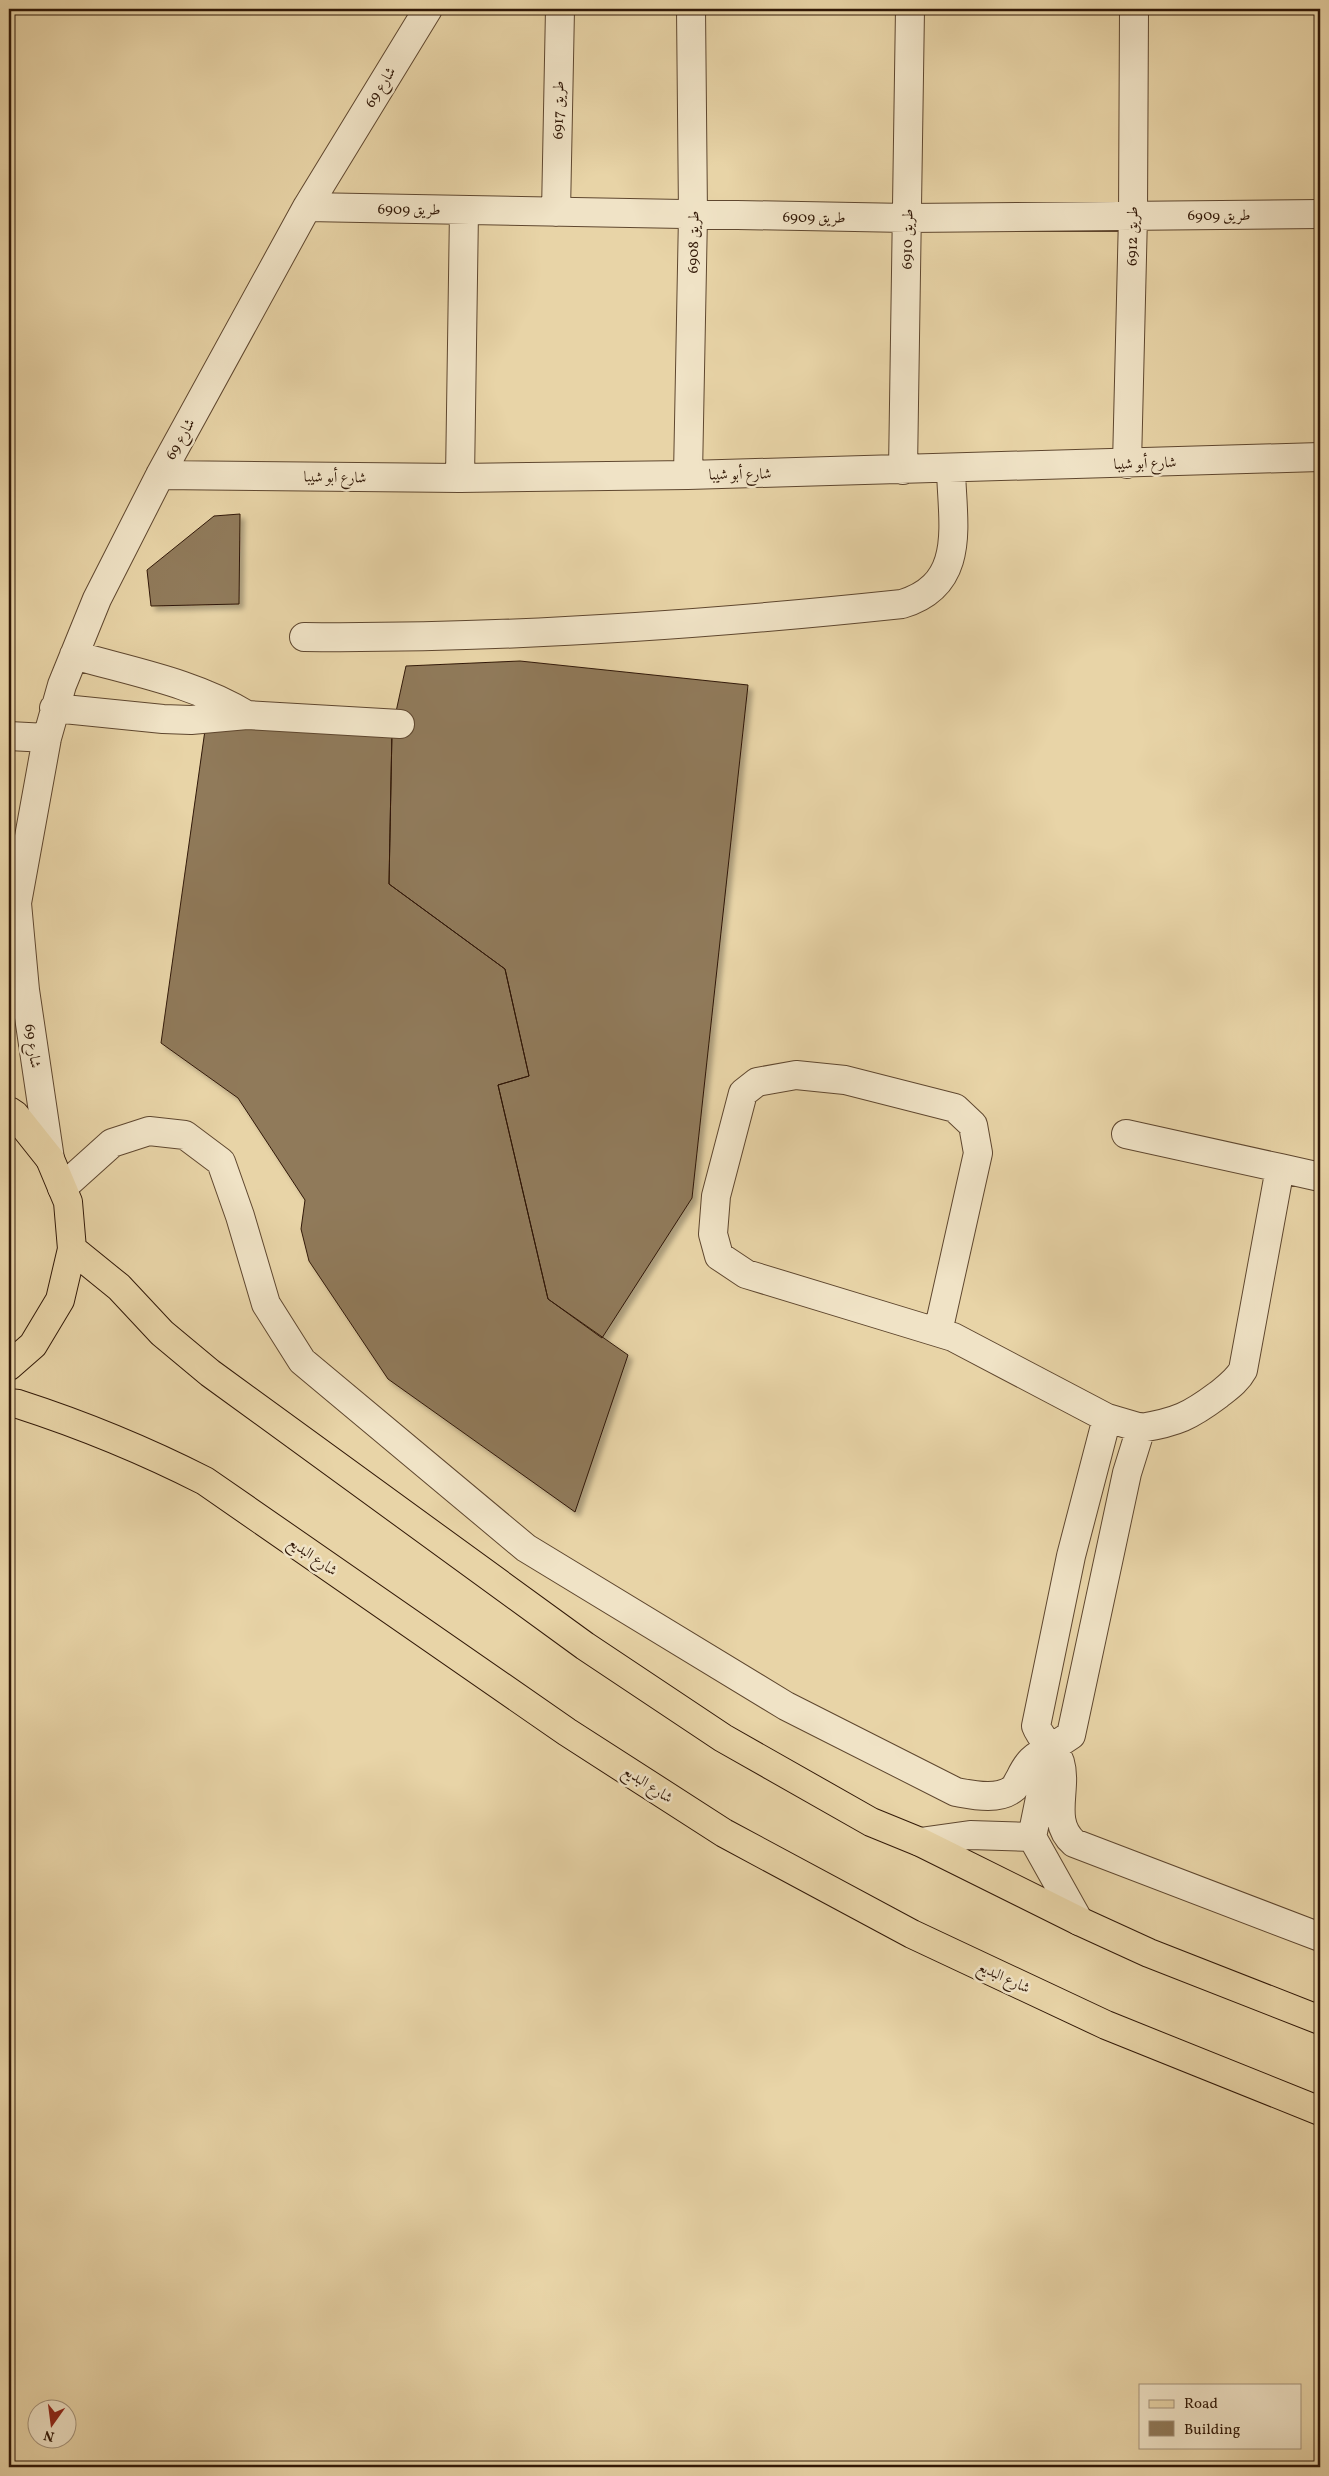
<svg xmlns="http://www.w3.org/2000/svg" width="1329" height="2476" font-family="Vollkorn,Amiri,serif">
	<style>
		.building { fill: #907a5a; stroke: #311807; filter: url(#shadow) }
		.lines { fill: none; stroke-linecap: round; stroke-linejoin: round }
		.minor-casing { stroke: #5f472f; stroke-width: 30 }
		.major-casing { stroke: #311807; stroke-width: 30 }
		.minor { stroke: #f0e3c6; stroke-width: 28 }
		.major { stroke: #e8d4a7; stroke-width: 28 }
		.labels { text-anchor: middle; stroke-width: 5; stroke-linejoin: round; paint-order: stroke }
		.street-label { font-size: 15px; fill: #311807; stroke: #f0e3c6 }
	</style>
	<defs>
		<filter id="shadow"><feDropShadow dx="4.5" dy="4.5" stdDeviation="2.5" flood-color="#0004"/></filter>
	</defs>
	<rect width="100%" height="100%" fill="#e8d4a7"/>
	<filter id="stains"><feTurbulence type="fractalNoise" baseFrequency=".004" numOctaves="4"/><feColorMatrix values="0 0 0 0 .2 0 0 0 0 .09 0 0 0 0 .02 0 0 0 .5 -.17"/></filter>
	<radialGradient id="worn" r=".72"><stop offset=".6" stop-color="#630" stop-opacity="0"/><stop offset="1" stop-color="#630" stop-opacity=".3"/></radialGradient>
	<path class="building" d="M240 514 239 604 151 606 147 570 214 516Z
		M520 661 748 685 692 1198 602 1338 548 1299 498 1085 529 1076 505 969 389 884 392 730 406 666Z
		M206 723 392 730 389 884 505 969 529 1076 498 1085 548 1299 628 1355 575 1512 388 1379 309 1261 301 1229 305 1200 238 1098 161 1043Z"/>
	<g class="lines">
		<g class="minor-casing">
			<path id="minor" d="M307 207 907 218 1320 214
				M556 212 560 9
				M1127 464 1133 216 1134 9
				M903 470 910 9
				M160 475 460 478 688 475 1320 457
				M688 475 693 215 691 9
				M460 478 464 211
				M304 637C504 639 703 625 902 604 968 584 952 523 951 469
				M74 655C133 672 195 683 247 715
				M54 708 163 719 191 720 247 715 400 724
				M9 736 47 738
				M17 903 25 990 50 1159
				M9 922 17 903 47 738 62 685 97 599 160 475 307 207 428 9
				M1126 1134 1280 1168
				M62 1188 112 1143 149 1131 185 1135 221 1162 240 1216 266 1304 302 1361 526 1548 786 1706 956 1792C973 1795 999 1801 1014 1788 1016 1786 1018 1781 1020 1778 1027 1763 1034 1755 1050 1749
				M938 1332 978 1153 973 1125 955 1108 845 1080 796 1075 757 1082 743 1093 716 1196 713 1234 719 1256 746 1274 953 1337 1107 1418 1141 1428 1127 1473 1071 1735 1050 1749 1032 1837 1079 1921
				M1107 1418 1071 1556 1036 1726C1041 1740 1057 1752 1060 1762 1068 1789 1049 1821 1074 1843L1320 1937
				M1141 1428C1177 1422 1190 1416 1218 1395 1228 1387 1237 1381 1243 1370L1280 1168 1320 1177
				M920 1842 970 1835 1032 1837"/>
		</g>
		<g class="major-casing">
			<path id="major" d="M9 1111 15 1115 50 1159 68 1202 72 1249 60 1300 33 1345 9 1366
				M72 1249 119 1287 162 1333 210 1373 585 1646 723 1738 871 1822 920 1842 1079 1921 1149 1953 1320 2020
				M9 1403 18 1404C83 1425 144 1450 205 1481L567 1732 724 1833 912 1934 1106 2025 1320 2111"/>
		</g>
		<use href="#minor" class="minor"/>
		<use href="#major" class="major"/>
	</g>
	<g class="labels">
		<g class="street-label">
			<text transform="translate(380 87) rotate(-58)" y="5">شارع 69</text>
			<text transform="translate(558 110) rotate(-89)" y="5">طريق 6917</text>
			<text transform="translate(409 209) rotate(1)" y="5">طريق 6909</text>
			<text x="1219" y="220">طريق 6909</text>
			<text transform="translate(814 217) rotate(1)" y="5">طريق 6909</text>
			<text transform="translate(1132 236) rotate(-89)" y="5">طريق 6912</text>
			<text transform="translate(907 239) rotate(-89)" y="5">طريق 6910</text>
			<text transform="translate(693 242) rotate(-89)" y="5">طريق 6908</text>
			<text transform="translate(180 439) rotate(-61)" y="5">شارع 69</text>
			<text transform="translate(1145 463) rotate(-2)" y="5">شارع أبو شيبا</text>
			<text transform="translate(740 474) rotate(-1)" y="5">شارع أبو شيبا</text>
			<text transform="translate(335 477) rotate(1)" y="5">شارع أبو شيبا</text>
			<text transform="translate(33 1046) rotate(82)" y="5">شارع 69</text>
			<text transform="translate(313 1556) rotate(35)" y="5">شارع البديع</text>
			<text transform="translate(648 1784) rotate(33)" y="5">شارع البديع</text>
			<text transform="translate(1004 1977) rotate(25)" y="5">شارع البديع</text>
		</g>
	</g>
	<rect width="1329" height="2476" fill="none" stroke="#e8d4a7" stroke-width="30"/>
	<rect x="10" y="10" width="1309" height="2456" fill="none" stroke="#311807" stroke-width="2.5"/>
	<rect x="15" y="15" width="1299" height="2446" fill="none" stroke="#311807"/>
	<rect x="1139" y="2384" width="162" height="65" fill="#f0e3c6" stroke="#a4927a"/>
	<rect x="1149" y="2400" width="25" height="8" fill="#e8d4a7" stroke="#a4927a"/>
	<text x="1184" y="2408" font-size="15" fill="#311807">Road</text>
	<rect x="1149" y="2421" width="25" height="15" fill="#907a5a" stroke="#a4927a"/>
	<text x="1184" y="2434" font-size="15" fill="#311807">Building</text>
	<g transform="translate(52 2424) rotate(194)"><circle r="24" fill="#f0e3c6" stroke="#a4927a"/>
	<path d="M0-4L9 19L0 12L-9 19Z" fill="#8f2418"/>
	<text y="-8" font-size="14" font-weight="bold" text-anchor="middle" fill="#311807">N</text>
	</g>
	<rect width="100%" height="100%" filter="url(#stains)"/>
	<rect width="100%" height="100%" fill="url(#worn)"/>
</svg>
